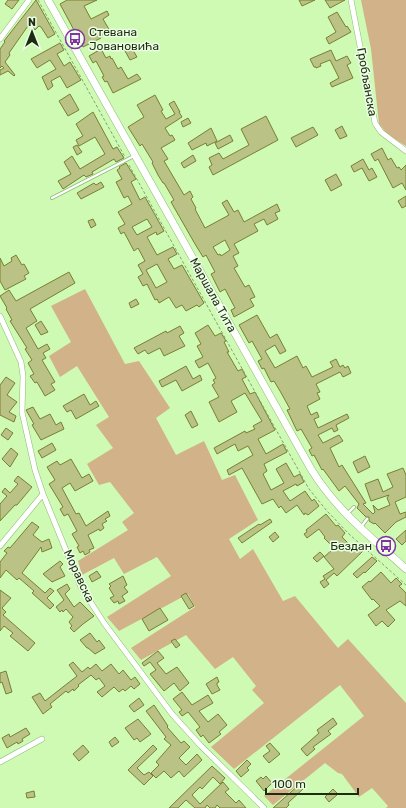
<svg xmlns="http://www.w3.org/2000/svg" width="406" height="808" font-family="Rubik,sans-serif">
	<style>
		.green { fill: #d2b288 }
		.building { fill: #bac285; stroke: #788031; fill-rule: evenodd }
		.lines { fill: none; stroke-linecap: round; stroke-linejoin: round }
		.service-casing { stroke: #90ba77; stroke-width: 4 }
		.minor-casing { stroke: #90ba77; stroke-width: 6 }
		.secondary-casing { stroke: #90ba77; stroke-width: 8 }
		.path { stroke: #83a36f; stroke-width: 1; stroke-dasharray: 3 2; stroke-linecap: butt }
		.service { stroke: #fff; stroke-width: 2.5 }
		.minor { stroke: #fff; stroke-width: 5 }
		.secondary { stroke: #fff; stroke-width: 7 }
		.labels { text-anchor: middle; stroke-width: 3; stroke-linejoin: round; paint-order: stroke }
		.poi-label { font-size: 12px; fill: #1c2d12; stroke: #ecfee3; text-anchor: start }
		.street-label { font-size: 12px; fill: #1c2d12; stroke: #ecfee3 }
	</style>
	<rect width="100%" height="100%" fill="#cefab4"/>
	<path class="green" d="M361 0H406V146L388 135 379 124 371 49Z
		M85 289 125 364 139 361 170 408 156 418 176 455 204 441 222 480 235 475 258 520 229 539 240 559 253 549 283 601 295 596 338 648 348 639 406 703V808H386L388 806 372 788 359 797 342 774 338 773 325 763 273 805 264 796 364 716 340 685 234 769 211 747 264 703 252 690 256 686 233 657 215 669 186 635 141 660 131 648 195 607 188 594 119 631 107 617 171 576 157 557 124 574 114 558 82 575 78 561 128 530 122 522 134 513 110 482 99 485 87 464 113 448 96 425 109 417 77 366 60 377 49 356 71 342 51 306Z"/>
	<path class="building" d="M8 0H19L12 9 5 4Z
		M36 0 55 34 48 38 41 27 39 26 35 30 30 23 9 53 10 55 5 62 15 75 14 76 8 71 0 75V70L4 68 2 66 0 68V49L5 42 4 41Z
		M67 0H97L84 6 91 19 107 11 109 15 103 19 110 31 100 36 101 38 83 47 60 4Z
		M299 0H315L302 6Z
		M325 0H345L330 8Z
		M337 12 346 27 347 26 351 32 329 44 326 38 336 32 328 17Z
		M60 43 64 50 57 54 64 66 70 62 81 80 67 88 60 76 51 81 53 86 48 90 42 77 56 69 50 60 37 68 31 59Z
		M130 45 137 57 130 60 124 49Z
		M101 49 106 58 110 56 111 59 112 58 118 69 121 67 128 79 137 74 141 79 113 93 107 81 105 82 102 77 104 76 96 61 93 63 89 56Z
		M331 50 336 61 347 56 351 63 347 65 353 78 332 87 330 83 339 78 330 60 320 64 321 66 316 68V67H314L310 59Z
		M70 94 79 110 68 116 59 101Z
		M155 95 163 110 161 111 166 119 175 114 169 104 174 101 180 112H179L182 117 165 128 170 136 172 135 175 140 161 148 168 159 164 161 184 195 190 191 193 197 191 199 196 208 195 209 205 228 229 215 222 203 227 200 234 212 238 210 244 222 277 204 280 211 275 213 278 219 267 225 264 219 254 224 258 231 234 244 239 253 233 256 238 266 234 268 245 287 249 285 255 297 250 299 254 306 234 317 231 310 235 308 225 289 220 292 211 274 215 272 206 255 203 257 195 244 171 202 174 200 164 183H163L158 175 152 163 153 162 142 144 140 146 128 127 144 117 137 105ZM225 240 230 250 221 256 220 254 218 255 213 247Z
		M93 112 113 149 117 147 124 158 116 162 114 159 92 172 93 174 86 177 84 175 63 189 58 181 71 174 64 162 72 156 80 169 105 154 95 137 79 146 76 140 83 136 76 124Z
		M266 116 278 140 213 175 209 167 212 165 209 158 219 153 223 159 249 145 241 129Z
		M188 118 191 123 183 127 181 122Z
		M342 126 347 136 340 139 335 130Z
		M313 127 318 135 296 147 291 138Z
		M211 128 217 141 207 146 206 143 192 150 188 143Z
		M230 135 233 141 218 149 215 143Z
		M77 145 82 152 77 155 73 147Z
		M382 148 388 160 391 158 397 168 399 167 401 170 406 165V190L402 183 393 188 378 159 375 161 371 154Z
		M193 155 196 161 184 168 181 163Z
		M363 159 369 170 372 168 377 177 369 181 362 168 354 172 351 166Z
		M126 163 136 179 131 182 140 200 145 197 164 231 157 235 156 232 147 237 157 255 173 247 177 254 168 259 174 269 182 265 204 303 199 307 197 305 186 311 182 305 176 308 169 297 159 303 157 299 155 300 147 284 143 286 138 277 143 274 138 265 145 261 138 248 134 251 124 232 121 234 118 228 125 224 118 212 132 204 128 196 124 198 116 182 122 179 117 170 120 168 119 167ZM147 219 152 227 137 235 132 227ZM157 264 167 282 156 288 146 270Z
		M336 174 342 185 331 191 325 180Z
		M101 182 104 187 81 199 77 193 94 183 96 185Z
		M406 196V206L402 208 398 201Z
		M93 219 96 225 91 228 88 221Z
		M16 255 22 265 24 264 29 273 24 276 26 279 5 290 0 281V258L4 266 12 261 11 258Z
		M69 272 75 283 30 309 37 321 26 328 38 349 47 344 50 349 43 353 46 358 42 360 55 382 51 384 55 390 45 396 37 382 35 383 30 376 34 374 28 363 32 360 25 349 27 348 10 321 12 320 6 309 7 308 0 296 9 290 16 301Z
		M136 299 139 304 131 308 129 303Z
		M257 315 270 338 277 334 286 351 280 354 275 345 265 351 275 368 297 356 303 368 306 366 312 377 333 367 330 362 336 359 340 367 343 365 345 368 348 366 351 373 343 377 340 372 316 384 320 392 317 393 320 399 307 406 311 415 317 412 319 417 314 419 318 428 347 414 349 418 336 425 338 430 334 432 332 428 318 435 323 443 339 435 343 441 330 448 339 467 342 465 366 503 363 504 373 514 375 512 373 505 378 510 390 505 387 498 389 495 371 501 365 484 378 479 383 492 393 487 387 474 403 468 406 475V497L395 502 400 514 406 512V517L396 522 385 533 375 523 374 524 369 521V517H366L357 508 359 504 345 486 339 491 323 469 322 470 314 455 312 456 309 450 312 448 301 429 297 431 287 410 290 409 280 391 274 381 271 382 264 368 262 369 258 361 262 359 252 341 249 343 239 325Z
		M41 321 48 332 41 335 35 325Z
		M208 325 215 336 221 333 226 341 224 342 229 352H227L238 371 242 369 246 377 242 379 250 394 255 392 275 430 258 439 266 454 283 444 287 452 264 464 267 471 263 474 271 490 284 483 276 469 286 463 294 477 300 474 304 482 297 486 296 484 283 491 290 501 305 491 312 501 314 499 319 506 308 515 305 513 304 515 297 505 286 513 281 506 279 508 273 499 262 504 242 468 229 475 227 470 253 455 248 446 238 451 235 444 217 454 214 448 245 431 246 433 255 429 253 426 262 421 245 393 231 401 237 412 219 422 209 402 219 397 212 385 215 383 213 380 216 378 208 363 199 368 195 361 203 357 197 346 201 344 195 333Z
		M180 326 184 333 179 336 185 346 164 356 160 348 148 354 145 350 138 354 134 348 166 331 167 333Z
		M186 366 193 379 200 375 202 380 182 391 176 380 162 387 159 381Z
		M6 377 15 383 7 395 17 402 9 412 16 416 14 422 0 415V385Z
		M84 394 90 405 96 401 99 406 76 419 71 410 67 412 63 406Z
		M33 407 40 419 50 414 56 425 61 422 64 429 41 440 32 425 34 424 26 410Z
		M191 411 198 425 192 428 185 415Z
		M6 428 13 433 8 440 1 435Z
		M52 443 56 450 42 458 38 451Z
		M11 448 18 454 10 467 2 459Z
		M365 456 370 467 358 473 353 462Z
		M71 459 82 478 89 474 93 481 75 491 70 483 62 488 76 514 79 513 86 526 108 511 110 516 105 519 107 521 102 524 104 528 100 531 99 529 88 535 94 548 89 550 90 552 85 555 83 551 80 553 77 547 79 546 72 534 77 531 68 514 64 516 60 509 63 507 49 484 55 480 47 467 57 461 60 465Z
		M18 476 32 487 17 505H15L0 521V504L7 496 2 492 5 488 10 493 18 484 14 481Z
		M326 514 336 526 338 525 345 533 342 537 355 550 360 545 364 550 337 576 334 573 326 580 329 584 324 588 320 582 325 579 323 576 334 569 324 557 332 550 330 548 332 546 324 538 325 537 319 529 307 538 304 534 307 532 306 530Z
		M270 519 272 522 242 543 238 538 259 524 260 525Z
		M32 522 39 527 33 535 42 542 49 539 52 548 42 552 41 547 22 573 45 593 50 588 54 591 47 598 54 605 50 609 32 593 34 591 19 578 17 580 6 570 0 578V562L7 553 4 551 8 547 10 548Z
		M406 530V541L402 545 396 539Z
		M275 532 279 537 273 542 269 537Z
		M320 552 324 556 317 562 313 558Z
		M372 557 377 561 365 573 364 572 357 578 353 574Z
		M60 561 63 564 60 567 65 576 52 582 43 574Z
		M97 571 101 577 92 582 89 576Z
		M381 572 391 583 396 578 402 584 399 586 406 593V606L400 601 386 610 395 620 388 627 382 621 376 626 368 615 380 606 373 599 372 600 362 587 369 581 370 582Z
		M123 576 127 585 124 587 128 592 122 596 125 601 119 604 118 601 114 603 110 598 114 596 109 588 111 586 109 584Z
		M67 584 70 589 65 594 74 607 80 602 94 616 83 624 74 632 70 628 72 626 69 622 73 617 66 609 63 612 62 610 60 612 56 607 64 600 57 590Z
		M0 590 11 598 2 608 6 612 3 615 35 643 28 651 10 636 13 633 4 626 0 631Z
		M186 593 194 606 189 609 181 596Z
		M160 608 168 620 149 631 142 619Z
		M90 633 97 642 99 640 105 648 95 654 88 648H87L80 640Z
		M175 639 180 645 176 648 171 641Z
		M158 651 164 658 157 663 166 674 177 667 189 683 180 691 174 683 164 691 150 674 156 670 150 662 144 666 142 663Z
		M73 662 82 672 88 667 90 669 96 664 102 671 111 664 119 674 123 670 131 680 135 677 140 684 134 689 131 686 125 691 123 689 119 692 114 687 102 697 97 692 105 686 99 678 96 680 91 675 78 685 79 686 74 691 73 689 68 693 66 691 50 704 52 707 43 714 32 697 40 693 45 701 77 676 69 665Z
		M6 671 12 692 6 694 2 682 0 683V673Z
		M217 677 219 682 217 683V685L220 690 212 694 206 684Z
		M182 692 192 705 208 695 213 703 199 711 208 722 218 714 227 725 219 732 221 734 209 743 203 735 201 737 196 730 200 727 188 712 182 716 179 712 182 710 173 699Z
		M139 698 144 705 134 712 129 706Z
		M154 705 168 726 167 727 181 743 184 741 190 747 179 758 186 765 197 754 202 760 184 777 179 771 171 778 164 771 156 778 151 773 159 765 156 762 171 745 164 739 166 737 146 711Z
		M333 718 337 724 328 731 331 734 313 747 315 749 307 756 301 749 319 733 317 730Z
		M138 719 151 734 140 742 137 738 134 740 125 728Z
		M26 728 30 734 22 739 23 741 18 744 17 742 7 748 2 738 9 734 10 737Z
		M115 737 119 742 112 747 109 742Z
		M270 743 280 754 269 763 263 756 270 751 266 746Z
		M83 745 89 752 79 761 73 754Z
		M153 745 157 749 137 768 144 775 149 772 153 776 144 785 128 770Z
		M247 760 251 764 247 768 249 770 241 777 236 771Z
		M212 766 225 778 220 784 213 777 202 789 200 787 192 795 200 804 223 782 229 789 225 792 236 803 239 800 246 808H220L217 805 215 808H210L207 805 205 808H195L186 800 178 808H169Z
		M266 776 272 783 264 791 256 781 261 777 263 779Z
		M300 784 304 788 288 803 289 805 286 808H273Z
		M333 789 338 794 329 802 325 797Z
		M34 791 35 797 27 798 26 793Z"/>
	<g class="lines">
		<g class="service-casing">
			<path id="service" d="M52 198 134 156
				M348 513 354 507
				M361 527 367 519"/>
		</g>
		<g class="minor-casing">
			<path id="minor" d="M351 0 375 123 381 132 406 151
				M0 39 29 0
				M0 316 21 362 23 376 22 412 35 470 43 494 81 587 104 623 172 714 201 746 264 808
				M0 546 43 494
				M0 762 42 739"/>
		</g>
		<g class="secondary-casing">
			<path id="secondary" d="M48 0 311 469C336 510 371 537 406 569"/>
		</g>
		<path class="path" d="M38 0 125 157
			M129 165 309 489 327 511 349 534 406 585"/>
		<use href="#service" class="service"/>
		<use href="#minor" class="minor"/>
		<use href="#secondary" class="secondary"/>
	</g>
	<defs>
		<g id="bus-ring" transform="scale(1)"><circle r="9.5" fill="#ecfee3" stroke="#8232a2" stroke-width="1.5"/><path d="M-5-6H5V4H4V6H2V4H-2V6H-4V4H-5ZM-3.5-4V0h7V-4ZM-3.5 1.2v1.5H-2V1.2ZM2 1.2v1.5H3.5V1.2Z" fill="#8232a2"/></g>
	</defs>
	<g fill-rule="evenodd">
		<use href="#bus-ring" x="75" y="39"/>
		<use href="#bus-ring" x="386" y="546"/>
	</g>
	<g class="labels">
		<g class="poi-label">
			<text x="89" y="36">Стевана<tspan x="89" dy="14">Јовановића</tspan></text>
			<text x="372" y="550" text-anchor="end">Бездан</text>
		</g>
		<g class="street-label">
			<text transform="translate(367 82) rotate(80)" y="4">Гробљанска</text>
			<text transform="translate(213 295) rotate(61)" y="4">Маршала Тита</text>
			<text transform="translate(79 576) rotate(65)" y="4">Моравска</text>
		</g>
	</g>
	<g transform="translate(32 32)" stroke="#ecfee3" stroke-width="3" paint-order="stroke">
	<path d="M0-3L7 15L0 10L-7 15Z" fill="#1c2d12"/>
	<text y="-6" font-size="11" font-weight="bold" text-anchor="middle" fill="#1c2d12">N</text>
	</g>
	<path d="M266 788v6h92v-6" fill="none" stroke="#1c2d12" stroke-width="2"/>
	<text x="272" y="788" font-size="12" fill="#1c2d12" stroke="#ecfee3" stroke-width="3" paint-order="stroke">100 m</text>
</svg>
